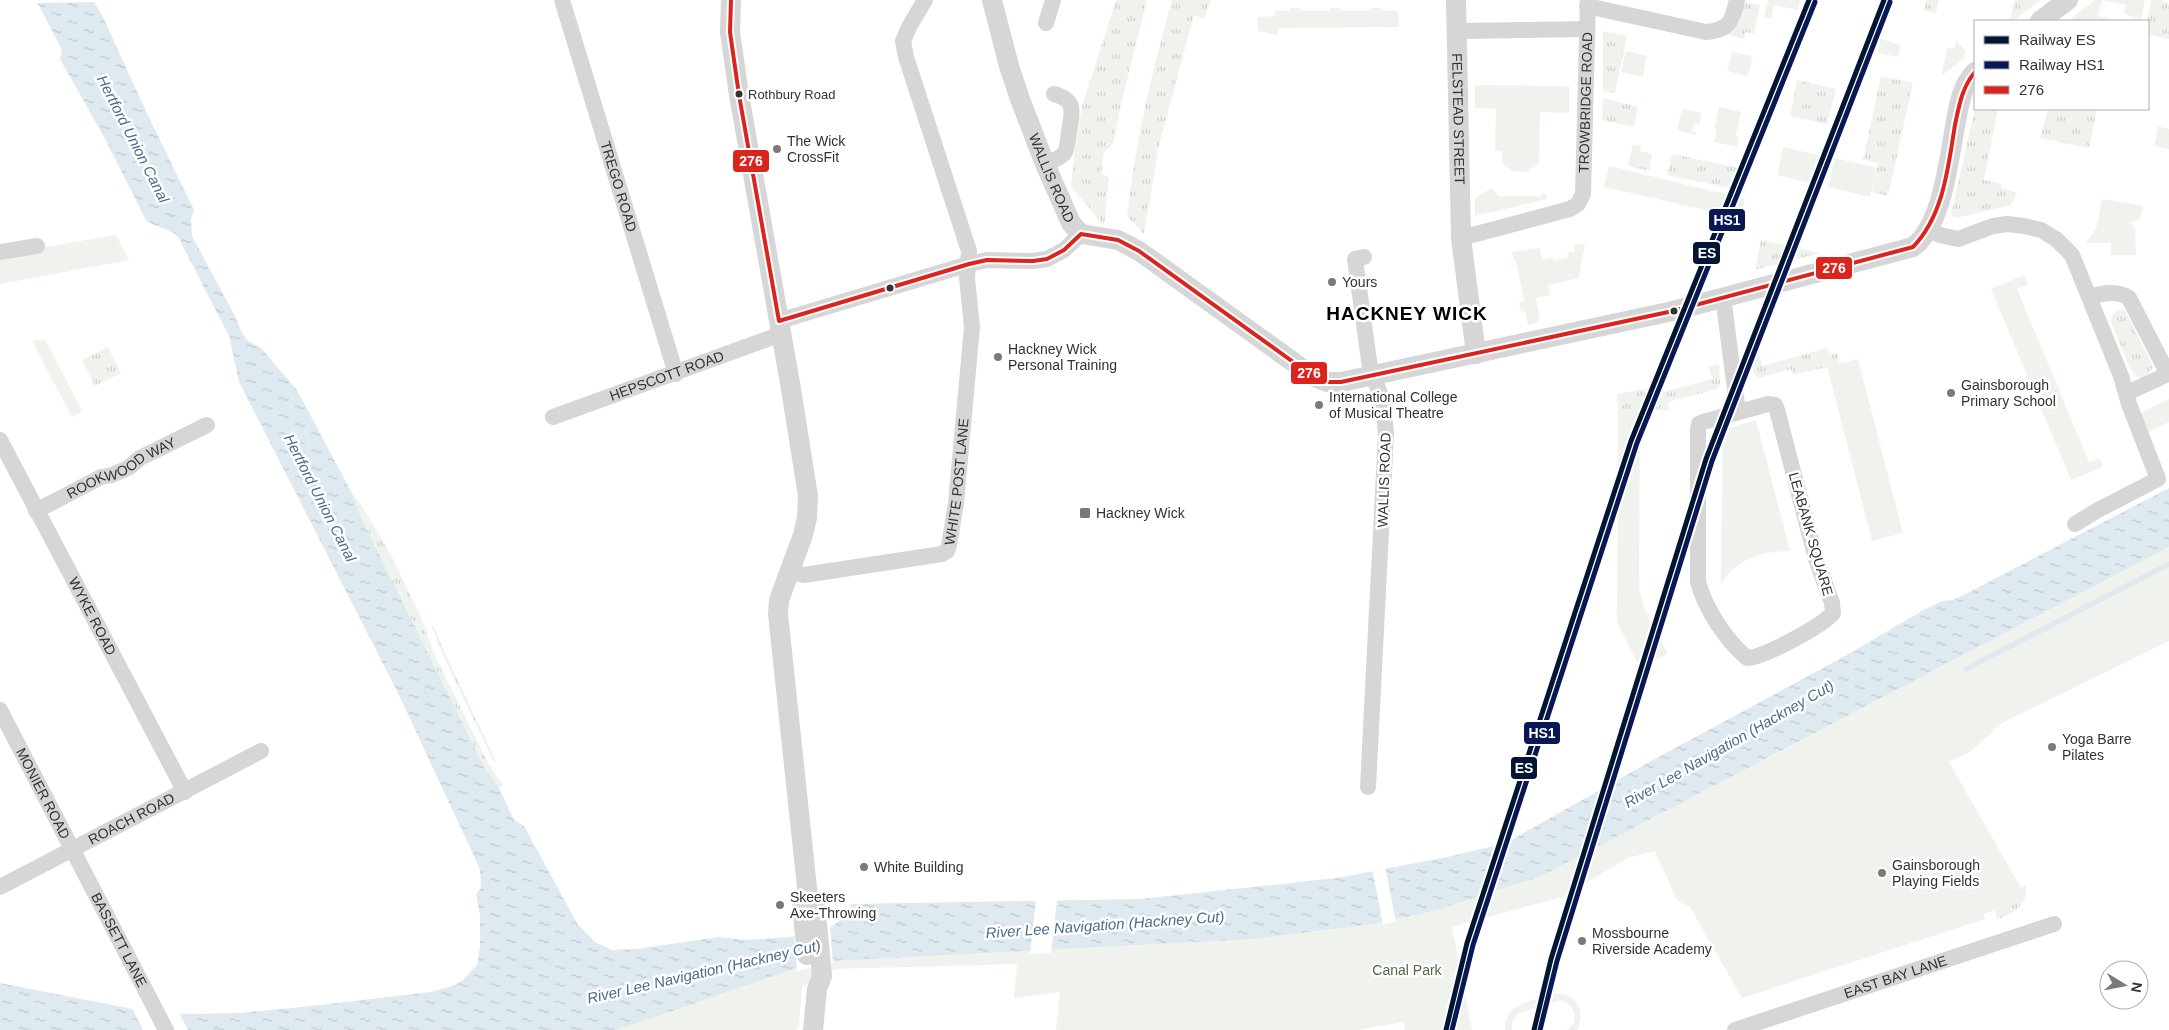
<svg xmlns="http://www.w3.org/2000/svg" width="2169" height="1030" font-family="Arial,sans-serif">
	<style>
		.grass { fill: url(#grass-tufts) }
		.green { fill: #f0f3ed }
		.water { fill: url(#water-ripples) }
		.pier { fill: #fff }
		.lines { fill: none; stroke-linecap: round; stroke-linejoin: round }
		.stream { stroke: #dfe9f0; stroke-width: 5.5 }
		.minor { stroke: #d6d6d6; stroke-width: 16 }
		.tertiary { stroke: #d6d6d6; stroke-width: 20 }
		.bus-1-casing { stroke: #fff; stroke-width: 8 }
		.bus-1 { stroke: #dc241f; stroke-width: 4 }
		.rail-1-casing { stroke: #fff; stroke-width: 9 }
		.rail-2-casing { stroke: #fff; stroke-width: 9 }
		.rail-1 { stroke: #011633; stroke-width: 5 }
		.rail-2 { stroke: #091855; stroke-width: 5 }
		.bus-dot { fill: #323232; stroke: #fff; stroke-width: 2 }
		.poi-dot { fill: #7a7a7a; stroke: #fff; stroke-width: 2 }
		.labels { text-anchor: middle; stroke-width: 5; stroke-linejoin: round; paint-order: stroke }
		.bus-label { font-size: 13px; fill: #323232; stroke: #fff; text-anchor: start }
		.street-label { font-size: 14px; fill: #323232; stroke: #fff }
		.poi-label { font-size: 14px; fill: #323232; stroke: #fff; text-anchor: start }
		.park-label { font-size: 14px; fill: #536944; stroke: #fff }
		.water-label { font-size: 15px; font-style: italic; fill: #486e8b; stroke: #fff }
		.district-label { font-size: 19px; font-weight: bold; letter-spacing: 1px; fill: #000; stroke: #fff }
		.line-badge { stroke: #fff; stroke-width: 2 }
		.badge-label { font-size: 14px; text-anchor: middle; font-weight: bold; fill: #fff }
	</style>
	<defs>
		<pattern id="grass-tufts" width="24" height="20" patternUnits="userSpaceOnUse" patternTransform="scale(1.25)"><rect width="24" height="20" fill="#f0f3ed"/><path d="M3 7l-1-3M5 7V3M7 7l1-3M15 17l-1-3M17 17v-4M19 17l1-3" fill="none" stroke="#ced1cc"/></pattern>
		<pattern id="water-ripples" width="26" height="14" patternUnits="userSpaceOnUse" patternTransform="scale(1.25)"><rect width="26" height="14" fill="#dfe9f0"/><path d="M2 4q2-2 4 0t4 0M15 11q2-2 4 0t4 0" fill="none" stroke="#c0c8ce"/></pattern>
	</defs>
	<rect width="100%" height="100%" fill="#fff"/>
	<path class="grass" d="M1116 0H1147L1120 108 1113 144 1104 152 1101 173 1109 178 1104 226 1071 186 1074 155 1082 106Z
		M1172 0H1211L1204 19 1194 15 1159 145 1144 234 1127 216C1135 143 1152 71 1172 0Z
		M1926 0H1939L1936 13 1924 10Z
		M2015 0H2041L2013 21H2010Z
		M2151 0H2162L2169 5V39L2148 35 2147 21Z
		M1745 2 1760 5 1754 34 1746 32 1744 39 1725 34 1739 23Z
		M1603 31 1627 36 1615 93 1603 91Z
		M1881 76 1913 83 1888 196 1872 192 1878 163 1863 160Z
		M1797 80 1836 89 1827 124 1790 116Z
		M1603 98 1638 107 1634 127 1602 120Z
		M1975 108 1998 109 1984 180 2002 184 2001 188 2017 193 2011 205 1956 218 1951 215Z
		M2048 109H2097L2089 148 2040 138Z
		M1633 145 1641 146 1640 151 1652 154 1649 171 1628 166Z
		M1672 154 1749 170 1745 191 1667 175Z
		M1761 240 1820 253 1755 270Z
		M2118 310H2125L2153 367C2148 374 2145 378 2137 377L2130 368 2111 322 2112 316Z
		M108 347 121 373 95 386 82 360Z
		M1827 348 1830 355 1837 353 1839 364 1793 375 1791 369 1759 378 1754 374 1752 356 1759 354 1762 366Z
		M1719 364 1720 384 1717 389 1671 401 1668 404 1669 410H1618L1617 394 1646 389 1648 396 1712 379 1709 367Z
		M357 498 390 553 421 617 434 654 488 763 503 785 499 788 483 765 358 511 355 499Z
		M431 624 434 627 443 649 496 761 494 762 441 651Z
		M2026 885C2028 905 2014 913 1998 919L1992 904Z"/>
	<path class="green" d="M1768 0H1800L1798 10 1774 5 1771 19 1764 17Z
		M2095 0H2145L2141 19 2124 14 2126 5 2102 0 2098 16 2110 19 2109 21H2068Z
		M1290 8H1300V11H1330V8H1340L1341 11H1371V8H1381V11H1398L1399 27 1278 28V35L1258 31V17L1275 16V11H1290Z
		M1874 18 1885 20 1881 39 1901 45 1898 57 1878 53 1880 42 1869 40Z
		M1956 41 1966 51 1964 59 1941 76 1947 48 1954 49Z
		M1626 51 1647 56 1643 77 1621 72Z
		M1732 52 1753 56 1748 76 1727 71Z
		M1475 85 1569 86V113L1540 112 1539 162 1528 172 1512 171 1502 162V151H1495L1496 109 1475 108Z
		M1719 107 1741 112 1736 136 1739 137 1737 147 1714 142 1717 129 1714 128Z
		M1682 109 1702 113 1699 125 1693 124 1692 131 1696 133V135L1677 130Z
		M2158 126 2169 129V149L2154 146Z
		M1783 147 1822 156 1815 184 1777 175Z
		M1835 158 1877 168 1870 197 1828 187Z
		M1609 166 1745 199 1741 218 1604 187Z
		M1492 188 1499 196H1540L1543 193 1546 194 1547 199 1475 216V198Z
		M2102 199 2143 206 2140 219 2129 223 2135 228 2136 255H2111V243H2086L2096 229Z
		M116 235 129 260 0 284V255Z
		M1585 244 1579 278 1548 285 1550 295 1536 298 1540 318 1537 323 1528 325 1525 311 1521 312 1519 302 1524 301 1516 261H1514L1512 252 1540 248 1542 260 1553 257V261L1567 258 1568 253 1575 252 1574 245Z
		M2024 275 2028 285 2017 289 2089 462 2100 458 2103 467 2071 480 1991 289Z
		M45 339 82 411 72 417 32 341Z
		M1858 359 1903 533 1872 541 1827 366Z
		M2169 399V422L2149 432 2139 414Z
		M1618 410H1640L1639 589 1645 610 1668 654 1640 668 1617 622Z
		M1756 420 1790 551C1761 552 1737 558 1721 584L1723 430Z
		M2169 547V641L2002 723 1971 751 1949 762 2021 888 1993 904 1995 910 1984 914 1985 919 1742 998 1690 907 1677 900 1655 851 1628 858 1562 897 1452 927 1472 1030H1405L1403 1022 1358 1030H1056L1060 992 1014 998 1017 964 835 969 802 987 799 1024 796 1030H612L641 1022 791 970 836 961 1256 939 1373 924 1430 912 1542 876Z
		M1553 994C1575 990 1587 1012 1577 1030H1567L1574 1023C1576 1012 1572 1004 1561 1000L1519 1013 1512 1021V1030H1505C1504 1003 1533 1001 1553 994Z"/>
	<path class="water" d="M36 0H93L103 17 143 105 194 210 191 219 192 236 235 316 242 333 247 340 261 348 297 390 355 499 358 511 483 765 499 788 514 820 524 826 578 925 595 942 612 950 636 949 719 937 746 940 790 937 831 927 842 919 852 904 1140 899 1337 878 1452 856 1506 843 1653 760 1845 656 1922 611 1942 601 1954 600 2169 488V547L1542 876 1430 912 1373 924 1256 939 836 961 791 970 641 1022 614 1030H0V983L153 1013 191 1014 237 1013 302 1007 431 992 452 986 463 980 477 965 480 947V915L476 894 481 888 480 869 398 693 239 382 229 336 178 237C170 228 156 228 146 220L104 137 60 59 62 50Z"/>
	<path class="pier" d="M34 0H95L97 2 35 3Z
		M1385 866 1396 922 1383 924 1372 869Z
		M1036 899H1057L1051 953 1030 954Z
		M830 925 833 964 797 971 794 933Z
		M131 1006 153 1010 178 1011 188 1030H143Z"/>
	<g class="lines">
		<path class="stream" d="M1966 669 2169 564"/>
		<g class="minor">
			<path id="s1" d="M562 0 676 374"/>
			<path d="M1587 6 1706 32C1730 30 1732 21 1737 0"/>
			<path d="M1046 23 1053 0"/>
			<path d="M1457 31 1587 29"/>
			<path d="M1045 164C1051 161 1062 158 1065 152 1068 146 1068 138 1069 132 1072 113 1077 100 1054 94"/>
			<path d="M1930 230 1940 235 1958 239 1993 226 2007 224 2024 226 2041 230 2056 239 2072 255 2121 376 2129 404 2158 479 2098 510 2075 524"/>
			<path id="s2" d="M1461 238 1570 209 1578 204 1583 194 1588 0"/>
			<path d="M0 252 37 246"/>
			<path d="M1364 257 1355 259 1371 375C1384 394 1384 412 1386 434L1368 787"/>
			<path d="M1723 297 1738 412"/>
			<path d="M2090 297C2102 293 2118 290 2129 298L2168 374 2127 393"/>
			<path d="M779 321 969 264 987 260 1033 261 1047 259 1064 250 1081 234"/>
			<path d="M1768 404 1775 405 1777 410 1816 559 1832 603 1833 613C1822 626 1763 658 1747 658 1725 639 1706 610 1698 582V429L1699 424 1703 422Z"/>
			<path id="s3" d="M553 417 781 334"/>
			<path id="s4" d="M0 440 185 792"/>
			<path id="s5" d="M36 511 101 477 112 475 128 468 140 458 207 425"/>
			<path id="s6" d="M790 572 804 575 942 554 947 551 949 546 956 503 972 327 967 278 969 251 906 57 903 41 909 27 925 0"/>
			<path id="s7" d="M0 710 166 1030"/>
			<path id="s8" d="M0 887 261 751"/>
			<path id="s9" d="M1735 1030 2054 924"/>
		</g>
		<g class="tertiary">
			<path d="M731 0 730 32 739 95 790 383 808 496 807 518 803 535 779 600 778 614 808 897 815 904 822 976 817 989 813 1030"/>
			<path id="s10" d="M992 0 1009 66 1020 99 1045 164 1071 223 1081 234 1118 240 1139 251 1314 377 1327 382H1341L1673 311 1913 247C1943 225 1949 157 1956 121 1959 104 1962 85 1975 72"/>
			<path id="s11" d="M1456 0 1461 238 1476 354"/>
			<path d="M2040 21 2068 0"/>
			<path d="M807 955 802 904 808 897"/>
		</g>
		<g class="bus-1-casing">
			<path id="bus-1" d="M731 0 730 32 739 95 779 321
				M1081 234 1118 240 1139 251 1314 377 1327 382H1341L1673 311 1913 247C1944 215 1948 167 1955 125 1959 106 1962 87 1975 72
				M779 321 969 264 987 260 1033 261 1047 259 1064 250 1081 234"/>
		</g>
		<use href="#bus-1" class="bus-1"/>
		<g class="rail-1-casing">
			<path id="rail-1" d="M1446 1030 1467 943 1631 441 1809 0
				M1534 1030 1551 959 1706 459 1884 0"/>
		</g>
		<g class="rail-2-casing">
			<path id="rail-2" d="M1452 1030 1473 945 1637 443 1815 2
				M1540 1030 1557 961 1712 461 1890 2"/>
		</g>
		<use href="#rail-1" class="rail-1"/>
		<use href="#rail-2" class="rail-2"/>
	</g>
	<g class="bus-dot">
		<circle cx="739" cy="94" r="4.5"/>
		<circle cx="890" cy="288" r="4.5"/>
		<circle cx="1674" cy="311" r="4.5"/>
	</g>
	<g class="poi-dot">
		<circle cx="777" cy="149" r="5"/>
		<circle cx="1332" cy="282" r="5"/>
		<circle cx="998" cy="357" r="5"/>
		<circle cx="1951" cy="393" r="5"/>
		<circle cx="1319" cy="405" r="5"/>
		<rect x="1079" y="507" width="12" height="12" rx="2.5"/>
		<circle cx="2052" cy="747" r="5"/>
		<circle cx="864" cy="867" r="5"/>
		<circle cx="1882" cy="873" r="5"/>
		<circle cx="780" cy="905" r="5"/>
		<circle cx="1582" cy="941" r="5"/>
	</g>
	<g class="labels">
		<g class="bus-label">
			<text x="748" y="99">Rothbury Road</text>
		</g>
		<g class="street-label">
			<text dy="5" stroke="none"><textPath href="#s2" startOffset="225">TROWBRIDGE ROAD</textPath></text>
			<text dy="5" stroke="none"><textPath href="#s11" startOffset="119">FELSTEAD STREET</textPath></text>
			<text dy="5" stroke="none"><textPath href="#s10" startOffset="188">WALLIS ROAD</textPath></text>
			<text dy="5" stroke="none"><textPath href="#s1" startOffset="195">TREGO ROAD</textPath></text>
			<text dy="5" stroke="none"><textPath href="#s3" startOffset="121">HEPSCOTT ROAD</textPath></text>
			<text dy="5" stroke="none"><textPath href="#s5" startOffset="96">ROOKWOOD WAY</textPath></text>
			<text transform="translate(1384 480) rotate(-88)" y="5">WALLIS ROAD</text>
			<text dy="5" stroke="none"><textPath href="#s6" startOffset="230">WHITE POST LANE</textPath></text>
			<text transform="translate(1811 534) rotate(74)" y="5">LEABANK SQUARE</text>
			<text dy="5" stroke="none"><textPath href="#s4" startOffset="199">WYKE ROAD</textPath></text>
			<text dy="5" stroke="none"><textPath href="#s7" startOffset="94">MONIER ROAD</textPath></text>
			<text dy="5" stroke="none"><textPath href="#s8" startOffset="148">ROACH ROAD</textPath></text>
			<text dy="5" stroke="none"><textPath href="#s7" startOffset="259">BASSETT LANE</textPath></text>
			<text dy="5" stroke="none"><textPath href="#s9" startOffset="169">EAST BAY LANE</textPath></text>
		</g>
		<g class="poi-label">
			<text x="787" y="146">The Wick<tspan x="787" dy="16">CrossFit</tspan></text>
			<text x="1342" y="287">Yours</text>
			<text x="1008" y="354">Hackney Wick<tspan x="1008" dy="16">Personal Training</tspan></text>
			<text x="1961" y="390">Gainsborough<tspan x="1961" dy="16">Primary School</tspan></text>
			<text x="1329" y="402">International College<tspan x="1329" dy="16">of Musical Theatre</tspan></text>
			<text x="1096" y="518">Hackney Wick</text>
			<text x="2062" y="744">Yoga Barre<tspan x="2062" dy="16">Pilates</tspan></text>
			<text x="1892" y="870">Gainsborough<tspan x="1892" dy="16">Playing Fields</tspan></text>
			<text x="874" y="872">White Building</text>
			<text x="790" y="902">Skeeters<tspan x="790" dy="16">Axe-Throwing</tspan></text>
			<text x="1592" y="938">Mossbourne<tspan x="1592" dy="16">Riverside Academy</tspan></text>
		</g>
		<g class="park-label">
			<text x="1407" y="975">Canal Park</text>
		</g>
		<g class="water-label">
			<text transform="translate(133 139) rotate(63)" y="5">Hertford Union Canal</text>
			<text transform="translate(320 498) rotate(63)" y="5">Hertford Union Canal</text>
			<text transform="translate(1729 744) rotate(-30)" y="5">River Lee Navigation (Hackney Cut)</text>
			<text transform="translate(1105 925) rotate(-4)" y="5">River Lee Navigation (Hackney Cut)</text>
			<text transform="translate(704 972) rotate(-13)" y="5">River Lee Navigation (Hackney Cut)</text>
		</g>
		<g class="district-label">
			<text x="1407" y="320">HACKNEY WICK</text>
		</g>
	</g>
	<g class="line-badge">
		<rect x="732" y="149" width="38" height="24" rx="5" fill="#dc241f"/>
		<rect x="1708" y="208" width="38" height="24" rx="5" fill="#091855"/>
		<rect x="1692" y="241" width="29" height="24" rx="5" fill="#011633"/>
		<rect x="1815" y="256" width="38" height="24" rx="5" fill="#dc241f"/>
		<rect x="1290" y="361" width="38" height="24" rx="5" fill="#dc241f"/>
		<rect x="1523" y="721" width="38" height="24" rx="5" fill="#091855"/>
		<rect x="1510" y="756" width="28" height="24" rx="5" fill="#011633"/>
	</g>
	<g class="badge-label">
		<text x="751" y="166">276</text>
		<text x="1727" y="225">HS1</text>
		<text x="1707" y="258">ES</text>
		<text x="1834" y="273">276</text>
		<text x="1309" y="378">276</text>
		<text x="1542" y="738">HS1</text>
		<text x="1524" y="773">ES</text>
	</g>
	<rect x="1974" y="20" width="175" height="90" fill="#ffffff" stroke="#adadad"/>
	<rect x="1984" y="36" width="25" height="8" fill="#011633" stroke="#adadad"/>
	<text x="2019" y="45" font-size="15" fill="#323232">Railway ES</text>
	<rect x="1984" y="61" width="25" height="8" fill="#091855" stroke="#adadad"/>
	<text x="2019" y="70" font-size="15" fill="#323232">Railway HS1</text>
	<rect x="1984" y="86" width="25" height="8" fill="#dc241f" stroke="#adadad"/>
	<text x="2019" y="95" font-size="15" fill="#323232">276</text>
	<g transform="translate(2124 985) rotate(100)"><circle r="24" fill="#ffffff" stroke="#adadad"/>
	<path d="M0-4L9 19L0 12L-9 19Z" fill="#7a7a7a"/>
	<text y="-8" font-size="14" font-weight="bold" text-anchor="middle" fill="#323232">N</text>
	</g>
</svg>
